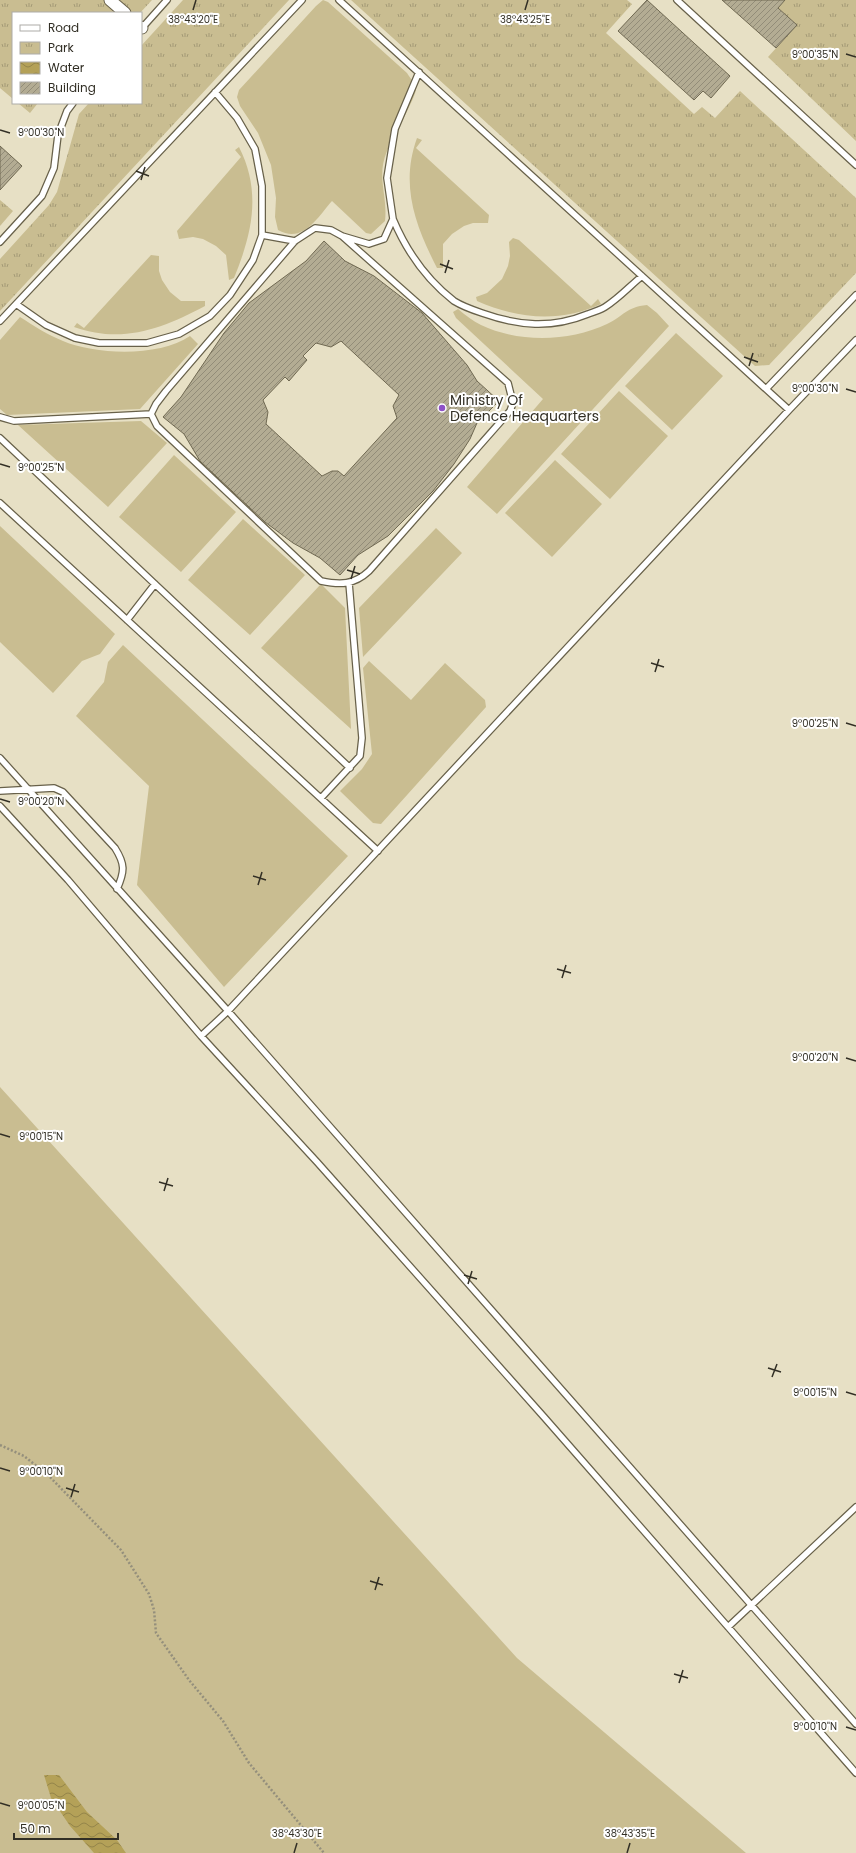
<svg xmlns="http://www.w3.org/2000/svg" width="856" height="1853" font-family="Poppins,sans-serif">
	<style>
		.grass { fill: #c9bd91 }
		.park { fill: url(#park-tufts) }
		.water { fill: url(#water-waves) }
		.building { fill: url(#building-hatch); stroke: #706952; fill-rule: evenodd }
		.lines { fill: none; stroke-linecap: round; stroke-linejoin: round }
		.service-casing { stroke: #68614a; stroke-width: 8 }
		.minor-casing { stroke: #68614a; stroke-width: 13 }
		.path { stroke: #948f7c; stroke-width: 2.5; stroke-dasharray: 2 2; stroke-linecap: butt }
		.service { stroke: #fff; stroke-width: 5.5 }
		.minor { stroke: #fff; stroke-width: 11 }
		.ticks { fill: none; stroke: #322f25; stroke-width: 1.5 }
		.poi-dot { fill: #8e51c7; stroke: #fff; stroke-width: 1.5 }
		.labels { text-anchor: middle; stroke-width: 4; stroke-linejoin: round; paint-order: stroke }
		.poi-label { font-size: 14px; fill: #322f25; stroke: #fff; text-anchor: start }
		.ticks-label { font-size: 10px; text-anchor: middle; fill: #322f25; stroke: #fff; stroke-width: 4; stroke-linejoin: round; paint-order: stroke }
	</style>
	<defs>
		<pattern id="park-tufts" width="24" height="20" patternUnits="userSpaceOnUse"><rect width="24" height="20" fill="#c9bd91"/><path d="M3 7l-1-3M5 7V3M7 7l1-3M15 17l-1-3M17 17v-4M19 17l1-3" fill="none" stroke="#a49a76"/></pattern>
		<pattern id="water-waves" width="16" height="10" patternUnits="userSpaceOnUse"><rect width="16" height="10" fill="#b4a158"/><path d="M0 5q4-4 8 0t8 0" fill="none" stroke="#938449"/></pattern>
		<pattern id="building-hatch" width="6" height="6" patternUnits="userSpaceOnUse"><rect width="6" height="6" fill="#b3ac93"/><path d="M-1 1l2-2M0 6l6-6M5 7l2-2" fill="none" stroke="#928c78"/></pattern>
	</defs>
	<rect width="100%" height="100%" fill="#e7e0c5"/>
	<path class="grass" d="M323 0 328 2 407 73C410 78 416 84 416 89 416 97 392 139 387 151 376 177 388 196 385 221L371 234 366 233 332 201C317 218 303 244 278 230L275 217 276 198 271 165 258 133 240 106 237 97 239 90 316 6Z
		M417 138 422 140 416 148 489 215 488 223H473L464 226 452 234 443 244V268H437C415 225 400 185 417 138Z
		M239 147C262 192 252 234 234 278L229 280 226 255 216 246 203 239 193 237 179 239 177 231 241 157 235 150Z
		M513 238 519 240 591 306 598 299 601 304C560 323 518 319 477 301L476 297 487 293 502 279 508 266 510 256 509 242Z
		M151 255 159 256V271L162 280 170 292 181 301H205V306C162 329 122 344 74 327L77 323 84 328Z
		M647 305 657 313 669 326 497 514 467 487 543 399 456 318 453 312 458 309C465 315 473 321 481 325 519 343 569 342 607 324 624 316 626 307 647 305Z
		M20 317C34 326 48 335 63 341 96 355 160 357 190 336L198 344 140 409 7 415 0 409V340Z
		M676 333 723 376 672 430 625 386Z
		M619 391 668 436 610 499 561 454Z
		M141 421 167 443 108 507 18 425Z
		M174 455 236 512 181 572 119 517Z
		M555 460 602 504 552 557 505 513Z
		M243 519 305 575 250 635 188 580Z
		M0 526 115 634 100 654 82 661 53 693 0 642Z
		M436 528 462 553 363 657 359 608Z
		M321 584 345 608 351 729 261 648Z
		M123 645 348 856 224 987 137 885 149 786 76 716 104 682 108 662Z
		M369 661 411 700 445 663 485 700 486 707 381 824 373 823 340 791 362 769 372 754 363 668Z
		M0 1087 517 1658 746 1853H0Z"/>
	<path class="park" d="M0 0H152L140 13H13V99L0 88Z
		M183 0H289L0 311V259L49 205 57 192 79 114 89 103H141V46Z
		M351 0H627L632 4 606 33 694 114 702 107 715 118 740 91 856 198V273L769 365 755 366Z
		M785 0H856V141L768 57 797 25 778 8Z
		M18 103H38L30 113Z
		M0 200 13 211 0 226Z"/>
	<path class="water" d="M44 1775H59L87 1812 117 1840 126 1853H94L70 1826 51 1798Z"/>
	<path class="building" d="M647 0 730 76 711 98 703 91 694 100 618 31Z
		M722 0H785L778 8 797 25 776 48Z
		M0 146 22 166 0 190Z
		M324 241 345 261 374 276 422 313 467 365 477 381 499 401 477 423 470 439 454 464 433 491 388 536 358 555 340 575 320 558 293 543 265 522 200 461 184 434 163 417 181 397 224 333 249 303 306 261ZM341 341 399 395 393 406 397 418 344 476 338 471H332L322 476 266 424 268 412 263 400 285 377 289 381 307 360 303 356 316 343 331 347Z"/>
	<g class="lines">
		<g class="service-casing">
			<path id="service" d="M677 0 856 165
				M141 29 167 0
				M393 219 387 178 395 129 419 72
				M262 235 295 241
				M342 236 508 383 513 403 510 411 369 571C354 585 340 585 321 581L157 426 151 414 156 404 166 391 295 241 315 228 331 230 342 236 369 244 384 239 393 219C406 250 427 280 454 301 462 306 473 310 482 313 519 326 551 329 588 314 594 312 600 310 605 307 618 299 630 286 642 276
				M0 242 42 196 54 168 58 135 67 111 73 103
				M16 304 46 325 75 338 99 343H147L179 334 210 316 230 295 253 260 262 235V186L255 149 237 118 215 92
				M0 321 302 0
				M766 389 856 295
				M789 410 856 340
				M0 417 14 421 151 414
				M0 438 350 768
				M0 503 378 851
				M127 620 155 584
				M0 758 228 1011 856 1724
				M0 791 54 788 63 792 115 848C125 864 125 871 117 889
				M321 798 360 756 362 738 349 583
				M0 806 68 880 201 1036 317 1162 544 1417 856 1773
				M201 1036 228 1011 789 410 339 0
				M728 1627 856 1507"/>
		</g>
		<g class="minor-casing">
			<path id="minor" d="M110 0 125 13
				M141 27 142 28"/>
		</g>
		<path class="path" d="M0 1445 24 1456 48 1475 121 1550 149 1594 154 1610 156 1633 189 1680 223 1721 249 1763 324 1853"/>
		<use href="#service" class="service"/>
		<use href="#minor" class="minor"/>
	</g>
	<path class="ticks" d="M193 10 196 0M525 10 528 0M846 54 856 57M0 130 10 133M136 171 149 176M141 180 145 167M440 264 453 269M445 273 449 260M744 357 758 362M749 366 753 353M846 389 856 392M0 464 10 467M347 570 360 574M351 579 355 566M651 663 664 667M655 672 659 659M846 723 856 726M0 799 10 802M253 876 266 880M258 885 262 872M557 969 571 973M562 978 566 965M846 1058 856 1061M0 1134 10 1137M159 1182 173 1186M164 1191 168 1178M464 1275 477 1279M468 1284 472 1271M768 1368 781 1372M772 1377 777 1364M846 1392 856 1395M0 1468 10 1471M66 1488 79 1492M71 1497 75 1484M370 1581 383 1585M375 1590 379 1577M674 1674 688 1678M679 1683 683 1670M846 1727 856 1730M0 1803 10 1806M294 1853 297 1843M627 1853 630 1843"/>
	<circle class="poi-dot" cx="442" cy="408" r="4"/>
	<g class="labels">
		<g class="poi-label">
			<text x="450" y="405">Ministry Of<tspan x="450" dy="16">Defence Heaquarters</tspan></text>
		</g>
	</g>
	<g class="ticks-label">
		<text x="193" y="23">38°43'20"E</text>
		<text x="525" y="23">38°43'25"E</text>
		<text x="815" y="58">9°00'35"N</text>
		<text x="41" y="136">9°00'30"N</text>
		<text x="815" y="392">9°00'30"N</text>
		<text x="41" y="471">9°00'25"N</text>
		<text x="815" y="727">9°00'25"N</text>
		<text x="41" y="805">9°00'20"N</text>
		<text x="815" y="1061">9°00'20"N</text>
		<text x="41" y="1140">9°00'15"N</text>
		<text x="815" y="1396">9°00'15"N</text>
		<text x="41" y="1475">9°00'10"N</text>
		<text x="815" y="1730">9°00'10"N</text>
		<text x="41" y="1809">9°00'05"N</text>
		<text x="297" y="1837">38°43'30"E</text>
		<text x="630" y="1837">38°43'35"E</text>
	</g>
	<rect x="12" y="12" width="130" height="92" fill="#ffffff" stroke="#adaca8"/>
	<rect x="20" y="25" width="20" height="6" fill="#ffffff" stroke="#adaca8"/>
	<text x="48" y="32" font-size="12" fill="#322f25">Road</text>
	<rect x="20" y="42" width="20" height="12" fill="url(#park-tufts)" stroke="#adaca8"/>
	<text x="48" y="52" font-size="12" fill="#322f25">Park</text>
	<rect x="20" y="62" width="20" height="12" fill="url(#water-waves)" stroke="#adaca8"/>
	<text x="48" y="72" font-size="12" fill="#322f25">Water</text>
	<rect x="20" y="82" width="20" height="12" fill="url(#building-hatch)" stroke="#adaca8"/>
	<text x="48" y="92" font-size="12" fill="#322f25">Building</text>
	<path d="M14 1833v6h104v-6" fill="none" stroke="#322f25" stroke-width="2"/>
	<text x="20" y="1833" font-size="12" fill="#322f25" stroke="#ffffff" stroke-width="3" paint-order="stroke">50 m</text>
</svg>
